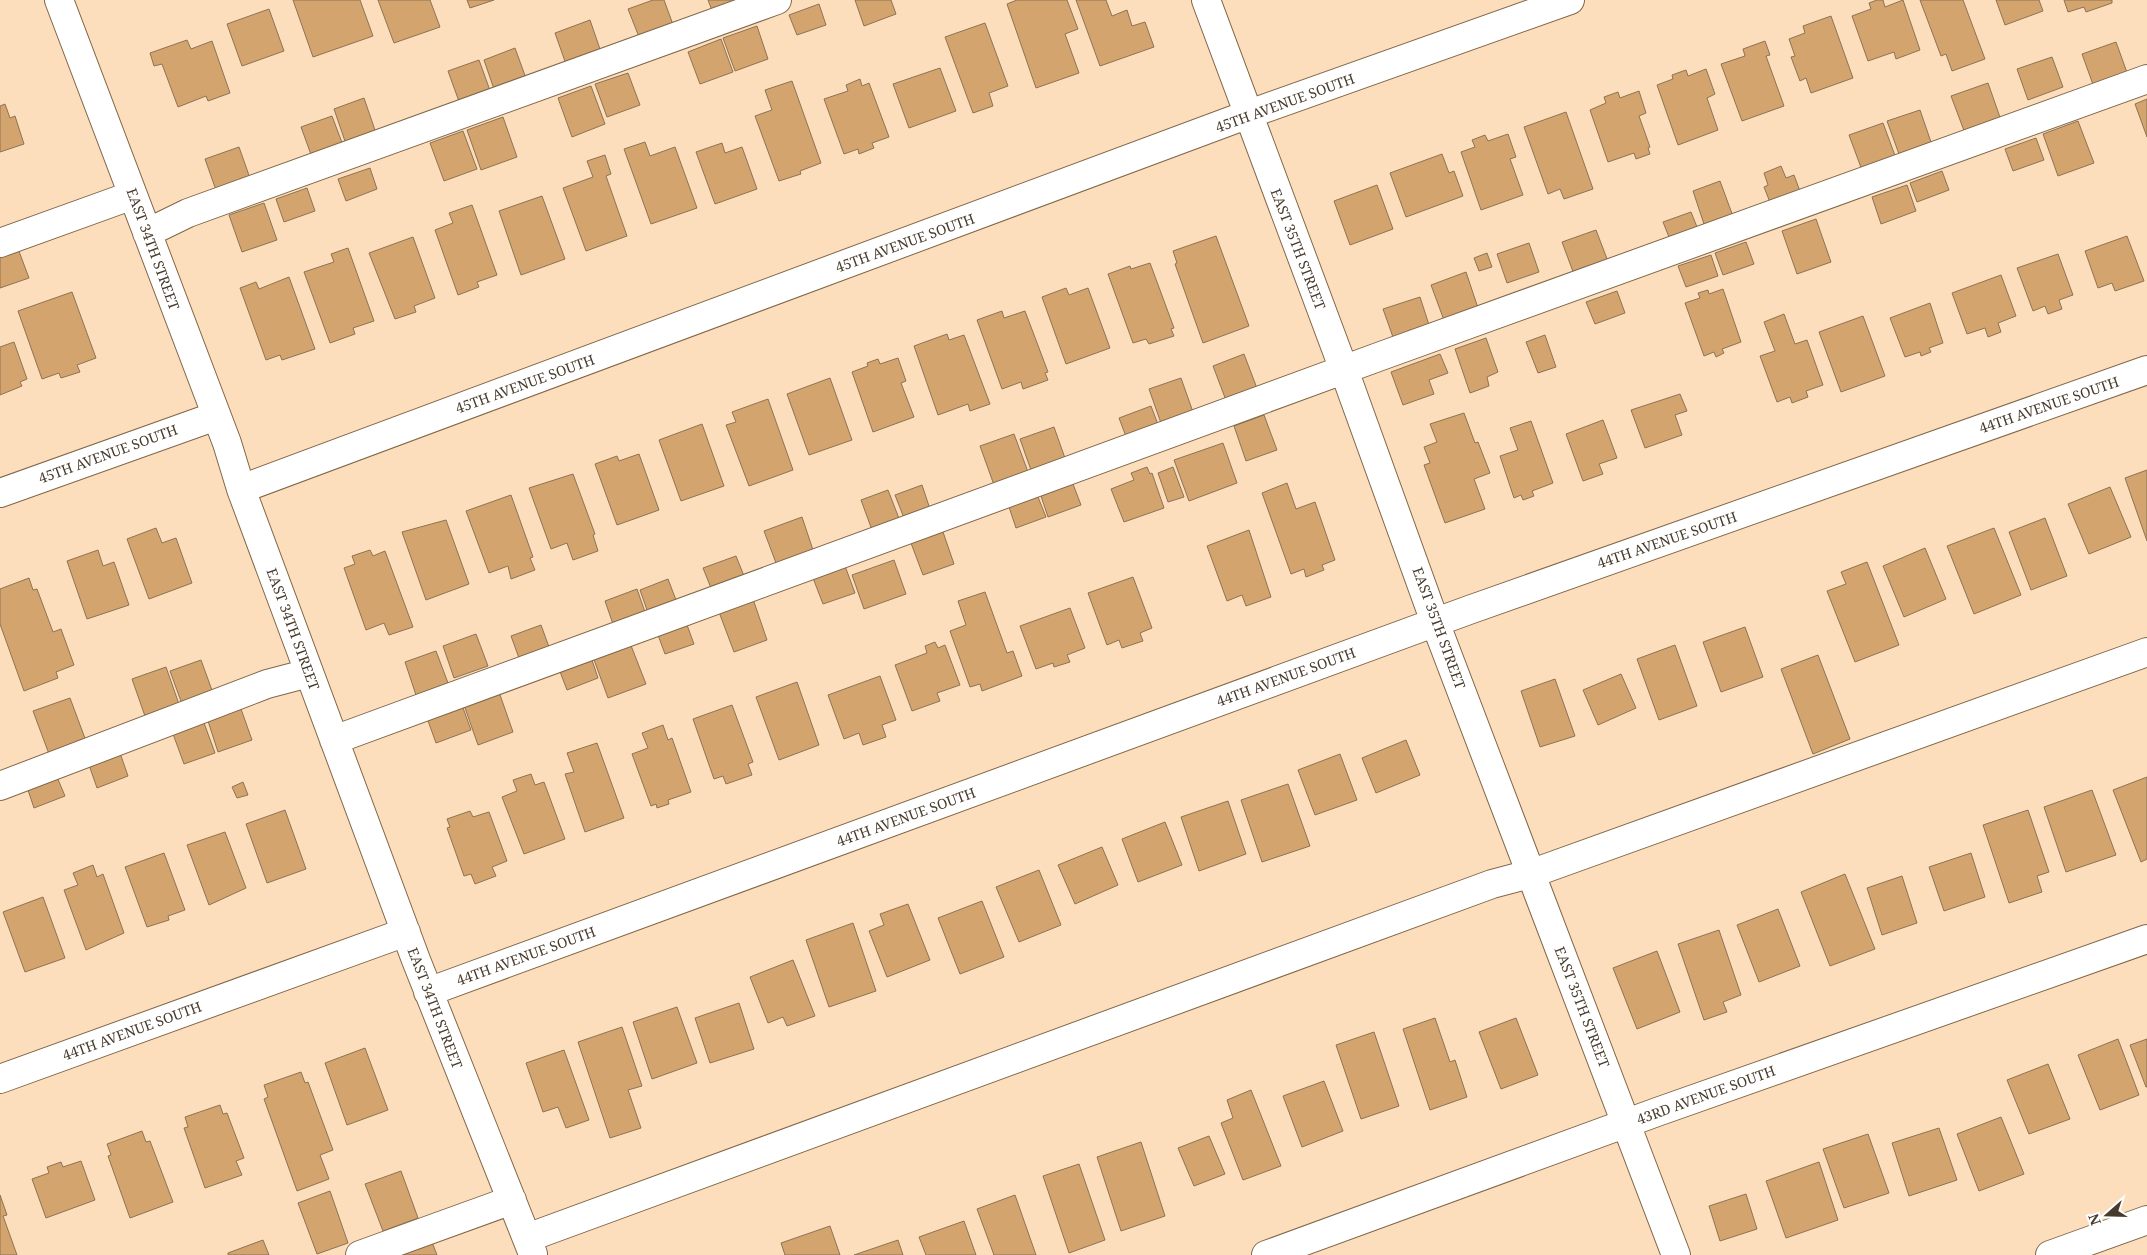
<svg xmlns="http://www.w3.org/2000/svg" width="2147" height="1255" font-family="'Noto Serif',serif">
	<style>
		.building { fill: #d3a46d; stroke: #8d7354 }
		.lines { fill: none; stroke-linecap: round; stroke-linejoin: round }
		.minor-casing { stroke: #816748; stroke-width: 30 }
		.minor { stroke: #fff; stroke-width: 28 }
		.labels { text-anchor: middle; stroke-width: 4; stroke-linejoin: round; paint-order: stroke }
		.street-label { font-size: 14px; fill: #473b2d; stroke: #fff }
	</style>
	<rect width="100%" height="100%" fill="#fcdebc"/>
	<path class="building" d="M293 0H360L373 36 313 57Z
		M378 0H430L440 27 394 43Z
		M467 0H494L470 8Z
		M653 0H664L675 30 641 42 628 9Z
		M708 0H748L713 13Z
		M855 0H891L896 14 864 26Z
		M1067 0 1078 29 1065 34 1079 73 1036 88 1007 4 1017 0Z
		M1076 0H1106L1112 16 1127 10 1132 26 1145 22 1154 47 1100 66Z
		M1877 0H1883L1885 7 1903 0 1920 50 1896 59 1894 52 1868 61 1852 16 1871 9 1869 3Z
		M1920 0H1963L1985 59 1952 71 1946 54 1941 56Z
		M1996 0H2039L2043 11 2005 25Z
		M2064 0H2112V3L2086 12 2084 7 2068 12Z
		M819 4 826 25 797 35 789 15Z
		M269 9 284 51 242 66 227 24Z
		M1831 16 1853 78 1811 93 1806 78 1800 81 1791 57 1795 56 1789 39 1805 33 1803 26Z
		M590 20 602 55 567 67 555 33Z
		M985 23 1008 86 989 93 993 106 973 113 945 37Z
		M757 26 768 59 735 71 723 38Z
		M721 39 733 72 700 84 688 52Z
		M187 40 191 49 212 41 230 93 208 101 206 96 178 107 162 64 154 66 150 53Z
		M1765 41 1770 55 1766 56 1784 106 1742 121 1721 64 1745 56 1743 49Z
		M2116 42 2129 78 2095 90 2082 54Z
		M515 48 527 81 495 92 484 60Z
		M2052 57 2063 87 2028 100 2017 69Z
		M479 60 492 96 461 107 448 71Z
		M940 68 956 111 909 128 893 84Z
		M1706 69 1715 94 1707 98 1718 130 1678 145 1657 85 1673 79 1672 75 1686 70 1688 76Z
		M628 73 640 105 607 117 595 84Z
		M860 79 862 86 869 83 889 137 872 143 874 148 859 154 858 149 844 154 824 99 848 91 846 85Z
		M792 81 821 163 800 171 801 174 779 181 755 116 772 110 765 90Z
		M1988 83 2002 123 1966 136 1951 96Z
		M591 86 605 124 572 137 558 98Z
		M1639 91 1646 113 1639 116 1650 147 1648 148 1650 154 1636 159 1634 153 1608 162 1590 110 1606 103 1604 97 1618 92 1620 98Z
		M364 98 377 136 347 147 334 109Z
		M2147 99V137L2135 104Z
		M5 104 10 118 15 116 24 144 0 152V106Z
		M1920 110 1931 142 1899 154 1887 121Z
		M1566 112 1593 189 1564 199 1560 189 1548 194 1524 127Z
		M332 116 344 148 313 160 301 127Z
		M503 117 517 157 481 170 467 130Z
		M2078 121 2094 163 2058 176 2043 134Z
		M1883 123 1897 161 1863 173 1849 135Z
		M463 131 477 169 444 181 430 143Z
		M1508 134 1516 157 1510 159 1523 195 1481 210 1461 152 1475 147 1472 140 1485 135 1488 141Z
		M2036 138 2044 160 2013 171 2005 149Z
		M645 142 650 156 675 147 697 208 651 224 624 149Z
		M722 143 725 153 742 147 757 189 715 204 696 152Z
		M239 147 251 181 217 193 205 159Z
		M1442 154 1449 173 1454 171 1463 196 1406 217 1390 173Z
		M605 155 611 174 606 176 627 236 586 251 563 188 593 177 587 161Z
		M1781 166 1786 178 1794 175 1801 194 1771 205 1764 187 1768 185 1764 173Z
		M370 168 377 189 346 201 338 179Z
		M1942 171 1949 190 1917 202 1910 183Z
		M1720 181 1734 219 1706 230 1693 191Z
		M1377 185 1393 229 1350 245 1334 201Z
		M1907 185 1916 211 1881 224 1872 197Z
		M307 188 315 211 284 222 276 199Z
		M542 196 565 259 521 275 499 211Z
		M264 203 277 240 242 252 229 215Z
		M472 205 497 275 477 282 479 287 458 295 435 230 453 223 449 213Z
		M1691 212 1699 232 1671 242 1663 222Z
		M1816 219 1831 262 1797 274 1782 231Z
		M1596 230 1609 264 1575 277 1562 242Z
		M1216 236 1249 326 1203 343 1175 264 1177 263 1173 251Z
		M2127 236 2144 281 2115 291 2112 283 2098 288 2085 251Z
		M413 237 435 298 414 306 416 312 395 319 369 253Z
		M1746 242 1754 264 1723 275 1715 253Z
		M1529 243 1539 272 1507 283 1497 254Z
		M17 246 29 278 0 288V253Z
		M348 248 374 321 353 328 355 334 330 343 304 272 334 262 331 254Z
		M1487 253 1492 267 1479 271 1474 258Z
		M2058 254 2073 295 2059 300 2062 309 2048 314 2045 306 2033 311 2017 268Z
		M1711 255 1718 276 1686 287 1678 266Z
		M1150 263 1174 328 1171 329 1174 336 1149 344 1146 339 1133 343 1108 274 1130 266 1131 269Z
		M1466 272 1479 311 1445 323 1431 285Z
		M2001 275 2016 316 1998 323 2001 332 1988 337 1985 328 1967 334 1952 293Z
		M289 277 315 349 282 360 280 355 266 360 240 288 256 282 259 289Z
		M1066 288 1069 295 1088 288 1110 348 1066 364 1042 297Z
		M1723 289 1741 342 1722 349 1724 353 1716 357 1714 352 1704 356 1685 303 1700 298 1698 293 1708 290 1709 294Z
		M1617 291 1625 313 1595 324 1586 302Z
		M72 292 96 358 77 365 80 372 61 378 59 373 42 379 18 311Z
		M1420 297 1430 328 1394 340 1383 309Z
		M1930 303 1943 343 1929 348 1931 352 1921 356 1920 352 1905 357 1890 318Z
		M1002 311 1004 318 1025 311 1048 372 1045 373 1048 380 1023 389 1021 382 1002 389 977 320Z
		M1784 314 1795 344 1807 340 1823 385 1806 391 1808 397 1792 403 1790 397 1777 402 1760 356 1775 351 1764 322Z
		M1863 316 1885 376 1841 392 1819 332Z
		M947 334 949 340 964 335 990 404 970 411 968 404 938 415 914 346Z
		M1545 335 1556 367 1538 373 1526 342Z
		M1486 338 1498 372 1487 377 1489 386 1470 393 1455 349Z
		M14 342 27 379 20 382 22 386 0 395V347Z
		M1244 354 1258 391 1227 403 1213 366Z
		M1440 354 1448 373 1429 380 1434 394 1403 405 1391 372Z
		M898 358 906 381 901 383 914 417 873 432 852 372 868 366 867 363 878 359 880 364Z
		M830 378 852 440 809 455 787 394Z
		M1181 378 1194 415 1162 426 1149 389Z
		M1680 394 1687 411 1675 415 1682 435 1645 448 1631 410Z
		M768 399 793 470 749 486 726 425 736 422 732 412Z
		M1151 406 1159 427 1127 439 1119 418Z
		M1464 413 1475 443 1478 442 1490 473 1474 479 1485 509 1445 523 1424 465 1430 463 1424 447 1437 442 1430 424Z
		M1264 415 1277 450 1246 461 1234 426Z
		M1603 420 1617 458 1599 464 1603 474 1583 481 1566 434Z
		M1531 421 1553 483 1532 491 1534 496 1523 500 1521 495 1514 498 1500 456 1518 450 1510 428Z
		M702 424 724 486 681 501 659 440Z
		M1054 427 1066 461 1032 473 1020 439Z
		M1014 434 1028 472 994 485 980 446Z
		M1223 443 1237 483 1189 501 1174 460Z
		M639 454 659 510 617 525 595 464 617 456 619 461Z
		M1147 467 1150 474 1152 473 1164 508 1124 522 1111 489 1134 480 1131 473Z
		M1173 467 1184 497 1168 502 1158 473Z
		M2147 470V541L2125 478Z
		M573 474 595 534 593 535 598 551 573 560 567 543 551 549 529 488Z
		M1287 483 1296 509 1315 502 1335 560 1322 565 1324 570 1306 577 1304 569 1291 574 1262 493Z
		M1073 484 1081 505 1048 517 1041 496Z
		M922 485 930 509 904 518 895 495Z
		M2110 487 2131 537 2089 554 2068 504Z
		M888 490 900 521 872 530 861 500Z
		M511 495 533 557 530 558 535 570 511 579 508 566 489 573 466 511Z
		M1038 497 1046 517 1016 528 1009 507Z
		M802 517 813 550 776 563 764 531Z
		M2045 518 2067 576 2031 590 2009 532Z
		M446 520 469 584 426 600 402 532Z
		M156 528 162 543 176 538 192 583 149 599 127 539Z
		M1994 528 2021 595 1974 614 1947 546Z
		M1249 530 1271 597 1246 606 1242 595 1227 601 1207 546Z
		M943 532 954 564 923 575 911 543Z
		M1925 548 1946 599 1904 617 1883 566Z
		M98 550 103 566 114 562 129 605 87 619 67 561Z
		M370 550 373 556 385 551 413 627 389 635 384 623 366 630 344 568 355 564 352 556Z
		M736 556 744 576 711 588 703 568Z
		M894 560 906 594 864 609 852 575Z
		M1867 562 1899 645 1855 662 1827 591 1846 584 1841 572Z
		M845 566 855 593 823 604 813 578Z
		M1133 577 1152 628 1140 633 1143 641 1122 648 1119 640 1107 645 1088 593Z
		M29 578 33 590 37 589 53 632 61 629 74 665 56 672 58 678 24 691 0 624V589Z
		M668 579 676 600 647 610 640 590Z
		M637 589 645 612 613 624 605 601Z
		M985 592 1007 653 1013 651 1022 676 982 691 980 684 970 687 950 631 966 625 958 601Z
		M753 599 767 640 734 652 719 612Z
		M1070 608 1085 648 1067 655 1070 662 1054 667 1053 663 1036 669 1020 626Z
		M541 625 549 647 519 658 511 636Z
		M687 625 694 644 665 654 658 635Z
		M1745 627 1763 677 1721 692 1703 642Z
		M476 634 488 666 454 678 443 646Z
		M935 642 938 648 945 645 960 685 937 693 940 701 912 711 895 665 927 653 925 646Z
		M630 643 646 684 608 698 593 657Z
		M1675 645 1697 706 1659 720 1637 659Z
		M436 651 448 683 416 695 405 662Z
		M1818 655 1850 739 1813 754 1781 669Z
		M591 657 598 678 567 690 559 669Z
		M201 660 213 693 182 704 170 671Z
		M166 667 180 707 146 719 132 679Z
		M1621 674 1636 708 1598 725 1583 690Z
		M880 676 896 720 882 725 886 737 863 745 859 733 844 739 828 695Z
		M1555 679 1575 736 1540 747 1521 691Z
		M797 682 819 745 779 760 756 697Z
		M499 692 513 732 478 745 464 705Z
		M70 698 86 741 49 754 33 711Z
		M462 705 471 730 436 743 427 718Z
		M732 705 753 762 748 764 752 775 726 784 723 776 714 779 693 719Z
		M241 709 252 740 218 752 208 721Z
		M204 723 215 753 184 764 173 734Z
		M663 725 668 740 672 738 691 792 668 800 669 804 657 808 656 804 651 806 632 754 648 748 642 733Z
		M1406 740 1420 775 1376 793 1362 758Z
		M597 743 624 818 585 832 565 774 574 772 567 753Z
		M120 753 128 776 97 788 89 765Z
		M1340 754 1357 800 1315 815 1298 770Z
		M531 774 535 785 544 782 565 839 524 854 502 797 517 791 513 780Z
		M57 777 65 796 34 808 27 787Z
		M2147 777V859L2141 862 2113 790Z
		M243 782 248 795 237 798 232 787Z
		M1288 784 1310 846 1262 862 1241 800Z
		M2092 790 2116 855 2066 872 2044 807Z
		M1228 801 1246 854 1199 871 1181 817Z
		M285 810 306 869 267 883 246 824Z
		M2028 810 2049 872 2037 876 2042 892 2009 903 1983 825Z
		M470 811 473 817 489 812 507 861 492 867 496 876 475 884 471 874 464 876 447 828 450 827 447 819Z
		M1165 822 1182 865 1138 882 1122 839Z
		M225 832 246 888 209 905 187 845Z
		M1102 847 1118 885 1075 904 1058 865Z
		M164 853 185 910 168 916 169 920 147 927 125 867Z
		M1971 853 1985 897 1944 911 1929 867Z
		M93 865 97 877 103 874 124 933 86 950 64 890 78 885 73 873Z
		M1039 870 1061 925 1019 942 996 887Z
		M1845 874 1875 949 1830 966 1801 892Z
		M1902 876 1917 923 1882 935 1867 888Z
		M43 897 65 958 25 972 3 912Z
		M982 901 1004 957 960 974 938 918Z
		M908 904 930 960 887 977 869 931 884 925 880 914Z
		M1778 909 1800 966 1759 982 1737 925Z
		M853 923 876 991 829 1007 806 940Z
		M1719 930 1741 995 1723 1002 1727 1012 1704 1020 1678 944Z
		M1657 951 1680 1012 1637 1029 1613 968Z
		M793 960 815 1016 787 1026 783 1017 768 1023 750 977Z
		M739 1003 754 1049 710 1063 695 1018Z
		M677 1007 697 1063 652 1079 633 1022Z
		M1435 1018 1450 1062 1455 1060 1467 1097 1430 1110 1403 1029Z
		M1516 1018 1538 1075 1501 1089 1479 1032Z
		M622 1027 642 1086 628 1090 641 1128 610 1138 578 1042Z
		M1374 1032 1399 1106 1361 1119 1336 1045Z
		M2118 1039 2139 1095 2100 1110 2078 1055Z
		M2147 1039V1087H2146L2130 1045Z
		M365 1048 388 1110 347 1125 325 1063Z
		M564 1050 589 1120 566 1128 558 1107 543 1112 526 1063Z
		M2048 1064 2070 1119 2029 1134 2007 1080Z
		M301 1072 305 1083 308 1082 333 1150 320 1155 329 1179 297 1191 264 1099 268 1097 264 1085Z
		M1324 1081 1343 1131 1302 1147 1283 1096Z
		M1251 1090 1281 1166 1243 1180 1221 1123 1233 1118 1227 1100Z
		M220 1105 223 1114 227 1113 244 1158 236 1161 242 1175 205 1188 184 1128 188 1127 185 1117Z
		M2001 1117 2024 1174 1979 1191 1957 1134Z
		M1939 1128 1957 1180 1909 1196 1892 1143Z
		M142 1131 146 1142 150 1141 173 1202 130 1218 108 1156 111 1155 107 1144Z
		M1868 1134 1889 1193 1844 1208 1823 1149Z
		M1209 1136 1225 1174 1194 1186 1178 1148Z
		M1141 1142 1165 1216 1121 1231 1097 1157Z
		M81 1161 95 1200 46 1218 32 1179 49 1173 47 1167 61 1162 63 1167Z
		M1819 1162 1838 1220 1786 1238 1766 1181Z
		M1079 1164 1105 1240 1069 1253 1043 1176Z
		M401 1171 418 1218 383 1231 365 1184Z
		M330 1191 348 1243 317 1254 298 1203Z
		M1746 1194 1757 1229 1720 1241 1709 1206Z
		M0 1195 7 1215 3 1216 17 1255H0Z
		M1015 1195 1036 1255H994L977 1209Z
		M964 1221 976 1255H926L919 1237Z
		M830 1226 840 1255H785L781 1243Z
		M430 1237 437 1255H391Z
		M263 1240 269 1255H228V1253Z
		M898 1240 903 1255H854Z"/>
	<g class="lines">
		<g class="minor-casing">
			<path id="minor" d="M59 0 227 443 241 489 416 960 533 1254
				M1206 0 1344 370 1435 622 1676 1255
				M147 233 188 213 777 0
				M0 243 133 195
				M241 489 1249 114 1570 0
				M0 493 216 416
				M334 740 1381 356 2147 79
				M0 786 267 684 309 673
				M428 992 1469 610 2147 370
				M0 1079 406 932
				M527 1238 1492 884 1530 874 2147 652
				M360 1255 512 1200
				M1266 1255 1657 1112 2147 939
				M2050 1255 2147 1220"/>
		</g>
		<use href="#minor" class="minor"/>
	</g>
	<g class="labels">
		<g class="street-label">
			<text transform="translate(1285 103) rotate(-20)" y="5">45TH AVENUE SOUTH</text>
			<text transform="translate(905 243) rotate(-20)" y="5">45TH AVENUE SOUTH</text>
			<text transform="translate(153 249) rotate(70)" y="5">EAST 34TH STREET</text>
			<text transform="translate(1298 249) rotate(69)" y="5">EAST 35TH STREET</text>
			<text transform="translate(525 384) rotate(-20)" y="5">45TH AVENUE SOUTH</text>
			<text transform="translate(2049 405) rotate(-19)" y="5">44TH AVENUE SOUTH</text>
			<text transform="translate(108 454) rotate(-20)" y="5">45TH AVENUE SOUTH</text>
			<text transform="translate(1667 540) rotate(-19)" y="5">44TH AVENUE SOUTH</text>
			<text transform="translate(1439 628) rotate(70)" y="5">EAST 35TH STREET</text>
			<text transform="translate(293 629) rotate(70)" y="5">EAST 34TH STREET</text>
			<text transform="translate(1286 677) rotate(-20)" y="5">44TH AVENUE SOUTH</text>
			<text transform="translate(906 817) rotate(-20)" y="5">44TH AVENUE SOUTH</text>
			<text transform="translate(526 956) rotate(-20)" y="5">44TH AVENUE SOUTH</text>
			<text transform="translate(1582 1007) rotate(69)" y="5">EAST 35TH STREET</text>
			<text transform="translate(435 1008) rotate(69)" y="5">EAST 34TH STREET</text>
			<text transform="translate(132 1031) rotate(-20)" y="5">44TH AVENUE SOUTH</text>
			<text transform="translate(1706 1095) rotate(-20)" y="5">43RD AVENUE SOUTH</text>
		</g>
	</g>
	<g transform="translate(2107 1215) rotate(250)" stroke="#ffffff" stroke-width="4" paint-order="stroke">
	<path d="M0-4L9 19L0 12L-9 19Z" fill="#473b2d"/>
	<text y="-8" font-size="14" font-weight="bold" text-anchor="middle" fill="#473b2d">N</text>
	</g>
</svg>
